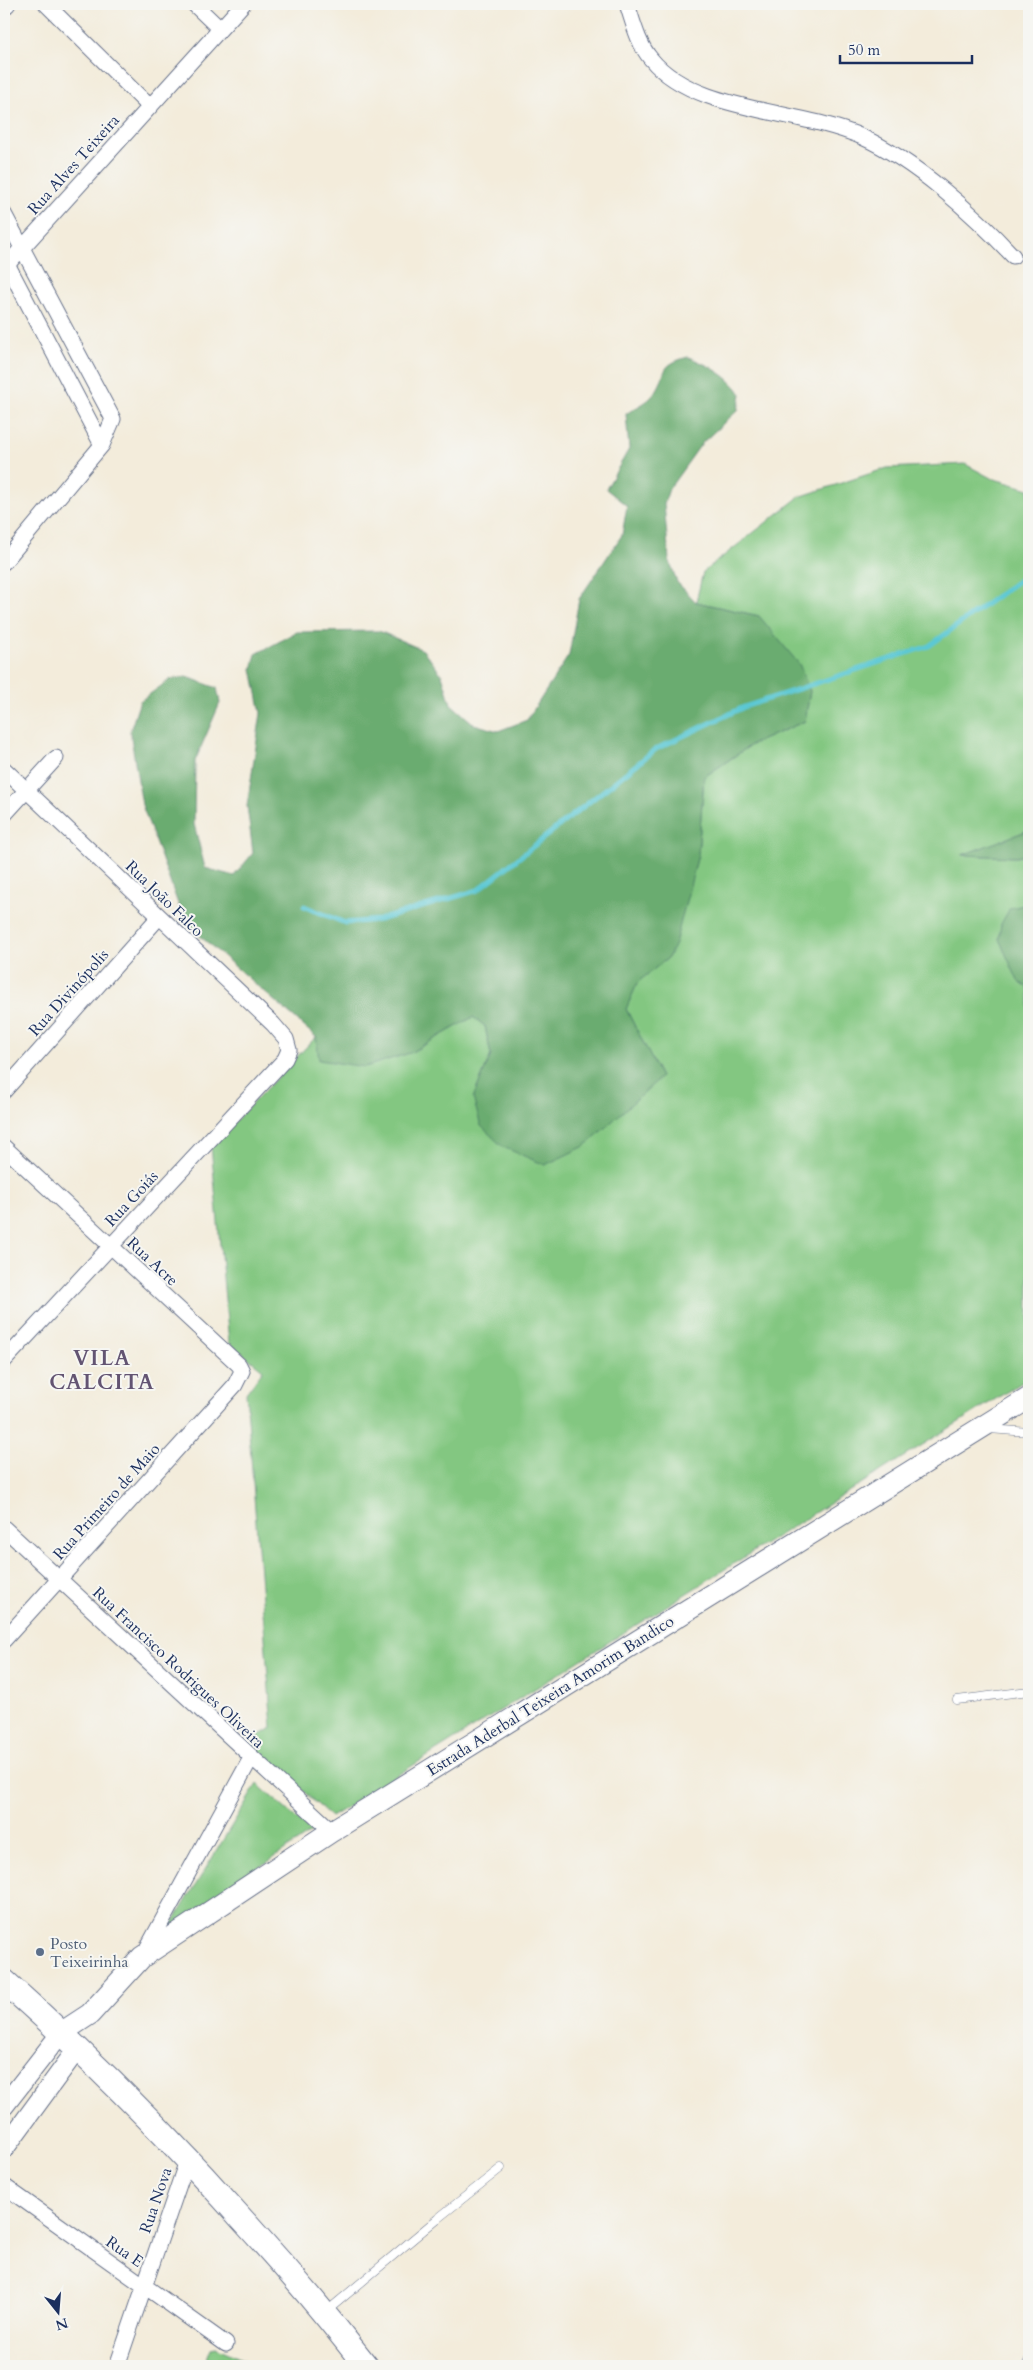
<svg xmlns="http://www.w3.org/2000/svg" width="1033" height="2370" font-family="Cardo,serif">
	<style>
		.green { fill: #83c781; stroke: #4f7b70 }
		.forest { fill: #6aac6f; stroke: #426e66 }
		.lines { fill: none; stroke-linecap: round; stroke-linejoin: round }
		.stream { stroke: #5cc8d4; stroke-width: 5 }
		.service-casing { stroke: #67718a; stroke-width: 9 }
		.minor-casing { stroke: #67718a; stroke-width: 17 }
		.tertiary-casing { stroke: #67718a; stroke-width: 21 }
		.secondary-casing { stroke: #67718a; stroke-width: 23 }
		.primary-casing { stroke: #67718a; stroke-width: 26 }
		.service { stroke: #fff; stroke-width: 8 }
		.minor { stroke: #fff; stroke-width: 15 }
		.tertiary { stroke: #fff; stroke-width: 19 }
		.secondary { stroke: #fff; stroke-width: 21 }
		.primary { stroke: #fff; stroke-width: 24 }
		.service-dot { fill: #5c6f8a; stroke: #f6f6f2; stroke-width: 2 }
		.labels { text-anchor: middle; stroke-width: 4; stroke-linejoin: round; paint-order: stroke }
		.street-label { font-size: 16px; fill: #1b2f5e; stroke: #f6f6f2 }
		.service-label { font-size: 16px; fill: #4e5e75; stroke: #f6f6f2; text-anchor: start }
		.district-label { font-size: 21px; font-weight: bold; letter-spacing: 1px; fill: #635472; stroke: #f6f6f2 }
	</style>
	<rect width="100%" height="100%" fill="#f6f6f2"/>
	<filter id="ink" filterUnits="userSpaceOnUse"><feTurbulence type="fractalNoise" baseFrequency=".02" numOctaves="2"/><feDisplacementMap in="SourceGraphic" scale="10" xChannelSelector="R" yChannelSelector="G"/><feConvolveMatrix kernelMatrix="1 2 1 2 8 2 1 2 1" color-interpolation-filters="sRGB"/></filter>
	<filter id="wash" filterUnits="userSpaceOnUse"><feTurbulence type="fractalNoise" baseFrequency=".0096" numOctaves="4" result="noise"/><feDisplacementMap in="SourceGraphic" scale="20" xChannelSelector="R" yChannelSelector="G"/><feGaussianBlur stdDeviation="1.12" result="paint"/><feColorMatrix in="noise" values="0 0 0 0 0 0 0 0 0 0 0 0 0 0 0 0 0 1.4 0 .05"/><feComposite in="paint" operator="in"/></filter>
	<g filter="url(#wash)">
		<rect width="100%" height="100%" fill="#f3ecdb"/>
		<path class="green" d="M965 464 991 478 1029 489V830L964 855 1015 857 1029 855V904L1010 909 1018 981 1029 989V1378L331 1817 249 1741 272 1728 246 1393 263 1370 229 1343 211 1146 316 1037 410 1053 473 1017 485 1026 491 1055 473 1098 661 1077 626 1009 638 981 668 958 698 855 704 777 751 745 805 721 810 691 759 616 696 602 703 572 799 497 887 468Z
			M257 1784 312 1832 169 1929Z
			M216 2347 246 2361 250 2366H204L211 2348Z"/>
		<path class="forest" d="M688 357C707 364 730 376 741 394L738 410 702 443 669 489 664 504 669 559 677 582 696 602 759 616 799 664 810 691 805 721 751 745 704 777 698 855 675 944 668 958 638 982 626 1009 661 1077 585 1146 545 1165 503 1147 481 1126 473 1098 491 1055 485 1026 473 1017 410 1053 365 1067 319 1060 316 1037 185 923 142 805 130 731 140 701 171 679 187 677 217 688 220 703 195 761 194 824 205 868 234 876 253 853 247 806 261 713 252 669 256 654 297 632 379 631 423 650 442 675 451 704 474 724 498 731 527 720 569 655 579 599 622 535 627 506 606 489 629 449 626 414C634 408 647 403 653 395 670 374 655 366 688 357Z
			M1029 830V855L1015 857 962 855Z
			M1029 904V989L1018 981 999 939 1001 924 1010 908Z"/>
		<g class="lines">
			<path class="stream" d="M304 906 345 923 379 920 478 890 656 749 744 707 929 646 1029 573"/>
		</g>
	</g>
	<g filter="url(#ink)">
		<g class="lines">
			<g class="service-casing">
				<path id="service" d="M989 1429 1029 1432
					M957 1700 1029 1691
					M327 2311 437 2219 501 2168
					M1026 2366 1029 2360"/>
			</g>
			<g class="minor-casing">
				<path id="minor" d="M46 4 149 106
					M194 4 220 29
					M627 4C633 22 638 44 651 59 695 113 800 109 862 137 914 160 974 214 1013 256
					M4 8 8 4
					M4 214 113 419 102 445 4 562
					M4 258 102 445
					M4 268 243 4
					M4 769 273 1024 286 1039 289 1050 285 1059 4 1361
					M4 815 56 758
					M4 1091 159 917
					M4 1147 239 1365 242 1371 235 1385 4 1640
					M4 1528 332 1831
					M144 1954 251 1758
					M4 2186 226 2344
					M117 2366 188 2158"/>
			</g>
			<g class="tertiary-casing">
				<path id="tertiary" d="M4 2106 61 2033
					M4 2149 78 2048"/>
			</g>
			<g class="secondary-casing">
				<path id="secondary" d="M61 2033 90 2014 142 1957 332 1831 1029 1398"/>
			</g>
			<g class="primary-casing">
				<path id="primary" d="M4 1981C91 2058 172 2140 249 2227 290 2272 329 2318 366 2366"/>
			</g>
			<use href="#service" class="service"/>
			<use href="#minor" class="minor"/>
			<use href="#tertiary" class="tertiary"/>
			<use href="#secondary" class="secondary"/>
			<use href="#primary" class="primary"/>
		</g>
	</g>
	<circle class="service-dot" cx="40" cy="1952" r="5"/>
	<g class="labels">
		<g class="street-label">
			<text transform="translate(73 164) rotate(-48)" y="6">Rua Alves Teixeira</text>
			<text transform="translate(165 898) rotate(44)" y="6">Rua João Falco</text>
			<text transform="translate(68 992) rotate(-48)" y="6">Rua Divinópolis</text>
			<text transform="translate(131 1198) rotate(-47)" y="6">Rua Goiás</text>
			<text transform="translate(153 1261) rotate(43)" y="6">Rua Acre</text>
			<text transform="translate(106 1501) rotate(-48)" y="6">Rua Primeiro de Maio</text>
			<text transform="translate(179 1667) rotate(43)" y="6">Rua Francisco Rodrigues Oliveira</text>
			<text transform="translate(550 1695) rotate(-32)" y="6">Estrada Aderbal Teixeira Amorim Bandico</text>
			<text transform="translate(155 2200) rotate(-71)" y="6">Rua Nova</text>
			<text transform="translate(125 2251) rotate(35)" y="6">Rua E</text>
		</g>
		<g class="service-label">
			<text x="50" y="1949">Posto<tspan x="50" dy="18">Teixeirinha</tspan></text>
		</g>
		<g class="district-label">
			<text x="102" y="1365">VILA<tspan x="102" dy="24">CALCITA</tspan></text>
		</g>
	</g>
	<rect width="1033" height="2370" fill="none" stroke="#f6f6f2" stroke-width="20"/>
	<g transform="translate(58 2312) rotate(163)" stroke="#f6f6f2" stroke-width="4" paint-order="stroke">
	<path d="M0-4L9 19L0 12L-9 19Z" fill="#1b2f5e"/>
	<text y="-8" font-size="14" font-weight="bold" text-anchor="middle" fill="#1b2f5e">N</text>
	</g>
	<path d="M840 55v8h132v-8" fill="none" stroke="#1b2f5e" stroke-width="2.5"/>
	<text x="848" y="55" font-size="15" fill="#1b2f5e" stroke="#f6f6f2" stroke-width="4" paint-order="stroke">50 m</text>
</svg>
